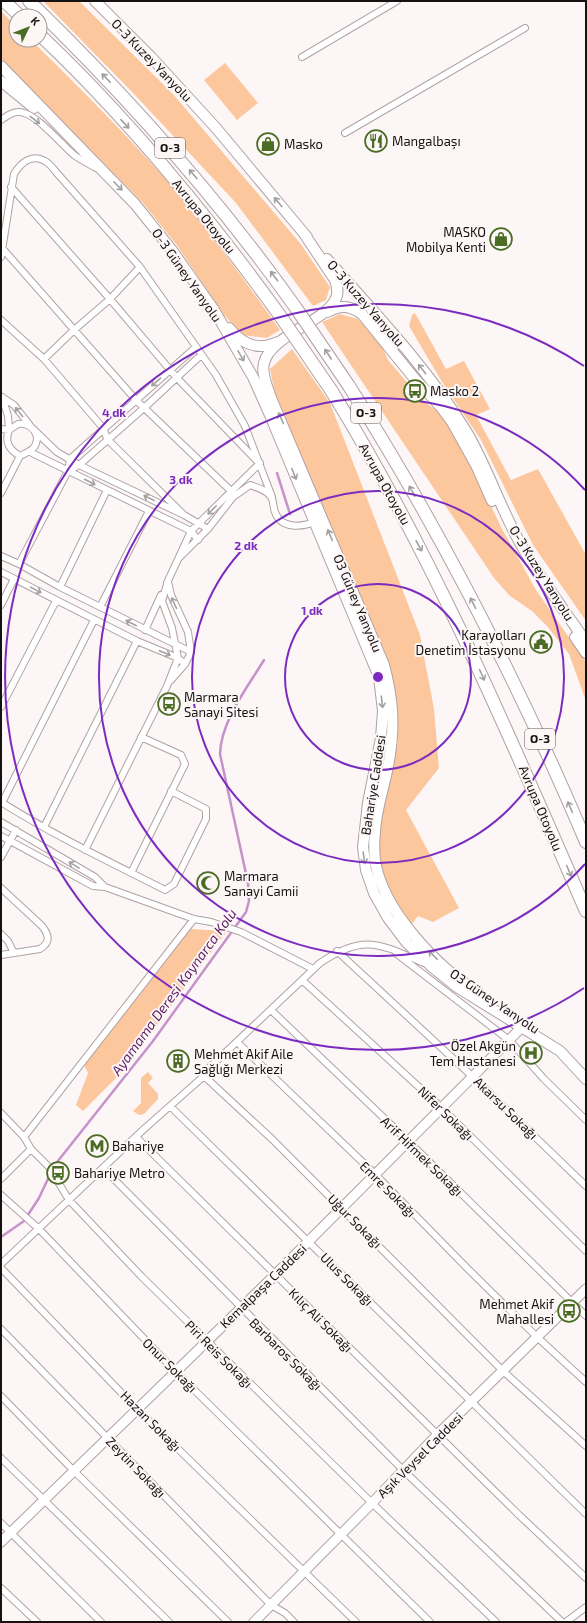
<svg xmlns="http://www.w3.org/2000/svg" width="587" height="1623" font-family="'Exo 2',sans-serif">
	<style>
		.green { fill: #fdc79d }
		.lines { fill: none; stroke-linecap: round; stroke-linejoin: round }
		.stream { stroke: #c692ca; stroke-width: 2.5 }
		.minor-casing { stroke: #b1a1a2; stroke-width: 8 }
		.secondary-casing { stroke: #b1a1a2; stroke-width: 11 }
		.primary-casing { stroke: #b1a1a2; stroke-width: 12 }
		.motorway-casing { stroke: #b1a1a2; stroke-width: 14 }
		.minor { stroke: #fff; stroke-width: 6 }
		.secondary { stroke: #fff; stroke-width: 9 }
		.primary { stroke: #fff; stroke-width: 10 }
		.motorway { stroke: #fff; stroke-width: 12 }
		.motorway-bridge-casing { stroke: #b1a1a2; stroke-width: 14; stroke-linecap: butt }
		.motorway-bridge { stroke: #fff; stroke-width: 12 }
		.oneway { stroke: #a2a0a0 }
		.ring { fill: none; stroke: #7b2cbf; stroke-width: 2 }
		.labels { text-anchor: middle; stroke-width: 4; stroke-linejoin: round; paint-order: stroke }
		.shield { fill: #fdf6f7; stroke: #5b5656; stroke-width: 1 }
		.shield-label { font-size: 12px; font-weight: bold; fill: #161111 }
		.street-label { font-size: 13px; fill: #161111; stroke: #fdf6f7 }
		.poi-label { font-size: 13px; fill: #161111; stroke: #fdf6f7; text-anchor: start }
		.water-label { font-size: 14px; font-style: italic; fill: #591c5f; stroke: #fdf6f7 }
		.centre { fill: #7b2cbf; stroke: #fdf6f7; stroke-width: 2 }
		.ring-label { font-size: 12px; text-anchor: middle; font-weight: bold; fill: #7b2cbf; stroke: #fdf6f7; stroke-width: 4; stroke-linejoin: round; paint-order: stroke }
	</style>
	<rect width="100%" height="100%" fill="#fdf6f7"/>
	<path class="green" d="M43 1H79L173 94 300 243 330 287 326 300 313 306 236 203 135 95Z
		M1 11 16 26V40H31C72 80 113 121 152 164 199 216 239 273 280 330L267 338 242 335 224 315 176 244 142 202 1 59Z
		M225 63 258 103 237 120 204 80Z
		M415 313 446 369 464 361 490 409 476 415 511 480 538 469 586 555V621L533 545 481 440 442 382 409 326 412 315Z
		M340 314 358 319 381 344 388 360 423 401 438 411 459 438 501 527 536 590 586 662V701L569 654 547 626 532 611 510 596 494 578 322 322Z
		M292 349 330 403 420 635 434 709 439 768 406 810 459 908 433 922 418 916 408 929 372 880 367 851 387 789 398 742 396 700 276 398 270 369Z
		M190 929 227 931 122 1072 83 1111 76 1105 88 1073 84 1065Z
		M148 1072 153 1078 148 1083 158 1094V1099L144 1114 139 1115 133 1111 141 1103V1078Z"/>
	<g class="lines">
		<path class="stream" d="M277 473 290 514
			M1 1237 24 1221 39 1198 54 1166 153 1041 246 912 249 901 248 883 220 754C221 721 247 688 264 660"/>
		<g class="minor-casing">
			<path id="minor" d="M302 57 397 1
				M1 120C8 115 15 110 24 113 39 117 61 144 74 155 81 160 89 164 96 168
				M345 133 525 28
				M11 187 110 299 177 378 257 461
				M2 248 136 400 231 491 233 497
				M1 257 14 174C20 164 31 153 45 161 49 163 53 168 56 172L140 267 216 375 245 426 272 497
				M1 320 44 359 104 429 107 439 184 515
				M44 359 74 330 110 299 140 267
				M2 397 14 405 32 428 57 452 79 465 184 515 208 529
				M18 424C28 423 34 427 37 437 37 449 30 451 20 456 10 450 4 443 9 430Z
				M1 429 9 430 8 416 2 397
				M30 452 191 531 198 540
				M68 471 79 465 144 408 201 355
				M1 493 20 456
				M1 556 19 564 60 587 191 652
				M179 558 208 529 233 497 250 485C258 488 267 490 271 497 274 501 273 508 275 512 281 530 303 527 317 521
				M19 564 68 471 70 459 196 347
				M1 572 137 641 178 658 185 664
				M168 582 171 595 188 632 191 652 185 664 171 680
				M167 583 191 531 260 463
				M60 587 107 490
				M1 605 14 579
				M100 607 149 511
				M145 630 161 595
				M1 707 56 601
				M1 802C53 835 110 862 165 890L174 884 206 819V809L171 791
				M2 803 94 620
				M1 822 95 877 105 887
				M44 827 137 641
				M1 836 93 886 105 887 194 919 211 922 241 932 313 969
				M85 850 167 686 178 658 172 628 162 601 168 581
				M1 857 16 830
				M131 873 185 764 181 755 141 737
				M1 888 42 926C49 935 51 942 40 949L1 955
				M1 934 8 941 14 953
				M337 951 473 1077 586 1186
				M397 954 509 1040 544 1079 586 1120
				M302 980 442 1108 586 1251
				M271 1010 409 1142 586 1316
				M237 1042 375 1174 467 1268 537 1337 586 1382
				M204 1076 273 1140 503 1371 586 1446
				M170 1106 586 1514
				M1 1113 24 1137 31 1149 49 1167 69 1200 141 1276 372 1503 496 1622
				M24 1137 194 919
				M136 1137 519 1515 586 1578
				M103 1168 403 1470 562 1622
				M1 1179 31 1149
				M1 1195 39 1229 176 1372 430 1622
				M1 1264 144 1129 204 1076 208 1069 320 963C364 933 380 944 424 963
				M1 1268 137 1409 356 1622
				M1 1329 271 1605 285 1613 294 1622
				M1 1396 74 1471 228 1622
				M1 1458 169 1622
				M1 1523 101 1622
				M1 1588 37 1622
				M566 1622 586 1607"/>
		</g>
		<g class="secondary-casing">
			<path id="secondary" d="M1 1542 275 1275 522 1027
				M254 1622 372 1503 437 1435 586 1289"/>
		</g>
		<g class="primary-casing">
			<path id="primary" d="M95 1 151 57 216 128 307 237
				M1 66 135 204 171 249 214 310 253 377 270 415 379 677 383 711 381 738 368 803 363 847 366 870 374 893 388 918 407 943 431 966 457 987 560 1051 586 1079
				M1 81 34 108
				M303 232 335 280C337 286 339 292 336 298 328 321 270 335 264 363 261 374 268 388 271 398L384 665C393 698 395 726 389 761 385 785 376 808 375 832 374 841 374 851 375 860 382 910 438 968 479 993
				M327 259C376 314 428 369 466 431 487 466 499 505 519 541 538 576 563 608 586 642
				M327 312C341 305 349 305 362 314L414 378 441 407 452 422 476 465 492 501
				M229 328C243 345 258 351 278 342
				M575 637 586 653"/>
		</g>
		<g class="motorway-casing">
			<path id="motorway" d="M4 1 20 16
				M29 1C127 96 217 197 296 308
				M40 35C130 120 209 217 281 317
				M349 386C441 531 519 684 586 842
				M331 390C433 555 508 733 586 911"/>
		</g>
		<use href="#minor" class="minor"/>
		<use href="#secondary" class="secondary"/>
		<use href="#primary" class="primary"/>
		<use href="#motorway" class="motorway"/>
		<g class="motorway-bridge-casing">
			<path id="motorway-bridge" d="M296 308 349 386
				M281 317 331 390"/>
		</g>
		<use href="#motorway-bridge" class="motorway-bridge"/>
	</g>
	<defs><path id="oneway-shaft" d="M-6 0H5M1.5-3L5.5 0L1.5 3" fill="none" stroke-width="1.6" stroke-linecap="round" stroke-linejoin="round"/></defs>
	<g class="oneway">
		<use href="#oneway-shaft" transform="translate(106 78) rotate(-134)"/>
		<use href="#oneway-shaft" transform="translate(35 120) rotate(38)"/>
		<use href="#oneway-shaft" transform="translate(125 124) rotate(47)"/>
		<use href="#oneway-shaft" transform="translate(193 174) rotate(-130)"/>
		<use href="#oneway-shaft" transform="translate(118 186) rotate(45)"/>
		<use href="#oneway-shaft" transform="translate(278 202) rotate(-130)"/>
		<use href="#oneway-shaft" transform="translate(274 276) rotate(-127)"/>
		<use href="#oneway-shaft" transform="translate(328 354) rotate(-123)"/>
		<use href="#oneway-shaft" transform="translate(241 356) rotate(60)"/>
		<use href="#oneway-shaft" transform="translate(422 369) rotate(-128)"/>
		<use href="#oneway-shaft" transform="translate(156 382) rotate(139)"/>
		<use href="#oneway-shaft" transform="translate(19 412) rotate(-129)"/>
		<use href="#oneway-shaft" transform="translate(281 418) rotate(-114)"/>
		<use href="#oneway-shaft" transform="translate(294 474) rotate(68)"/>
		<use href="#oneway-shaft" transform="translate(90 482) rotate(27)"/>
		<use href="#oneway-shaft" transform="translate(412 491) rotate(-119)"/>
		<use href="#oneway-shaft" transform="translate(149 498) rotate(-154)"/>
		<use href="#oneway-shaft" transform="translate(212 510) rotate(135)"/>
		<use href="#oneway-shaft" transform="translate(330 535) rotate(-113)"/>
		<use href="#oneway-shaft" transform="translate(419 546) rotate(61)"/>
		<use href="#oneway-shaft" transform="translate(36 590) rotate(28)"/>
		<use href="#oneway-shaft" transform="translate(174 603) rotate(-115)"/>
		<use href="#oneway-shaft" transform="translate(473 603) rotate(-117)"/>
		<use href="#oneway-shaft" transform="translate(131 623) rotate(-153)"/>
		<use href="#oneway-shaft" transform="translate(165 653) rotate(23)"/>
		<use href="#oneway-shaft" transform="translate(482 675) rotate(66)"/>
		<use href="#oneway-shaft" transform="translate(382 702) rotate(83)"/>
		<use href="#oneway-shaft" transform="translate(570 807) rotate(-114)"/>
		<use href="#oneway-shaft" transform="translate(364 858) rotate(82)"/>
		<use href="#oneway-shaft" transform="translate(74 865) rotate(-149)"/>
		<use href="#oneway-shaft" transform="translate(569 871) rotate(67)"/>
		<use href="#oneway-shaft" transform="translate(433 955) rotate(-134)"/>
	</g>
	<g class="ring">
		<circle cx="378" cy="677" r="93"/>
		<circle cx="378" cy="677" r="186"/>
		<path d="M585 864A279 279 0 1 1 585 490"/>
		<path d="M584 988A373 373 0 1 1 584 366"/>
	</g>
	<defs>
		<g id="restaurant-ring" transform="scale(1.15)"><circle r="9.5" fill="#fdf6f7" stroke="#4b6c24" stroke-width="1.5"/><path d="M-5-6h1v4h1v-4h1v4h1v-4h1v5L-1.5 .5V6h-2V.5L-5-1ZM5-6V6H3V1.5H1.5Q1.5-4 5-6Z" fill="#4b6c24"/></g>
		<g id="shop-ring" transform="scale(1.15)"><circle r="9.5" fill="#fdf6f7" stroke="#4b6c24" stroke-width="1.5"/><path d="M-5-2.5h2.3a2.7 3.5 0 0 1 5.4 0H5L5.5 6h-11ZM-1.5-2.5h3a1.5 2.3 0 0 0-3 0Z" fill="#4b6c24"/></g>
		<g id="bus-ring" transform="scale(1.15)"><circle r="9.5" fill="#fdf6f7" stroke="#4b6c24" stroke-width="1.5"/><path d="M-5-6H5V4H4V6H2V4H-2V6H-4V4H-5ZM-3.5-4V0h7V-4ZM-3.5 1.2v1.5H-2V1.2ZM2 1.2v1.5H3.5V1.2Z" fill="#4b6c24"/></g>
		<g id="civic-ring" transform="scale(1.15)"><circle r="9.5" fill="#fdf6f7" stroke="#4b6c24" stroke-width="1.5"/><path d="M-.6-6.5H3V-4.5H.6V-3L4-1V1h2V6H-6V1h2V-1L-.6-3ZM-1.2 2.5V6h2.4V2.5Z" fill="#4b6c24"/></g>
		<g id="mosque-ring" transform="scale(1.15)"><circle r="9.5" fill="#fdf6f7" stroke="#4b6c24" stroke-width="1.5"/><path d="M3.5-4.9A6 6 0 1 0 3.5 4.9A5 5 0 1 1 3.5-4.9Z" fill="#4b6c24"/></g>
		<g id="hospital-ring" transform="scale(1.15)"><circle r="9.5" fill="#fdf6f7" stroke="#4b6c24" stroke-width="1.5"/><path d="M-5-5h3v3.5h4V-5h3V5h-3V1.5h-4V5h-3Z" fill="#4b6c24"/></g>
		<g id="building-ring" transform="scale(1.15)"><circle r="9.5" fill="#fdf6f7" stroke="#4b6c24" stroke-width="1.5"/><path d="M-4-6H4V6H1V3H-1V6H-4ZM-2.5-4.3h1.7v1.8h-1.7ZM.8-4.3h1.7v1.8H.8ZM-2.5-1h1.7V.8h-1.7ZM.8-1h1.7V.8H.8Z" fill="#4b6c24"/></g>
		<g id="metro-ring" transform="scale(1.15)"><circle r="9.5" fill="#fdf6f7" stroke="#4b6c24" stroke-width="1.5"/><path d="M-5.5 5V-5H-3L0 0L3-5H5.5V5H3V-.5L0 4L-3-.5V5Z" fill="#4b6c24"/></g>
	</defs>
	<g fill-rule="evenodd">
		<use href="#restaurant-ring" x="376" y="141"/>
		<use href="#shop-ring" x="268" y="144"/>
		<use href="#shop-ring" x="501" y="239"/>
		<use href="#bus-ring" x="415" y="391"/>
		<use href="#civic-ring" x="541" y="642"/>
		<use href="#bus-ring" x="169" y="704"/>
		<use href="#mosque-ring" x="208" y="883"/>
		<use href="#hospital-ring" x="531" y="1053"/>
		<use href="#building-ring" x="178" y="1061"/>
		<use href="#metro-ring" x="97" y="1146"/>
		<use href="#bus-ring" x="58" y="1173"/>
		<use href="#bus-ring" x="569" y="1311"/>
	</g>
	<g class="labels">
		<g class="shield">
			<rect x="155" y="138" width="30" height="20" rx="3"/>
			<rect x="351" y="403" width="30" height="20" rx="3"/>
			<rect x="525" y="729" width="30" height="20" rx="3"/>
		</g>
		<g class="shield-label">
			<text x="170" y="152">O-3</text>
			<text x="366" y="417">O-3</text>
			<text x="540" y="743">O-3</text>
		</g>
		<g class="street-label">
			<text transform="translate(152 60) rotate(46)" y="5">O-3 Kuzey Yanyolu</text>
			<text transform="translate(204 216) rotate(51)" y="5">Avrupa Otoyolu</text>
			<text transform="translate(187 275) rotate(55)" y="5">O-3 Güney Yanyolu</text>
			<text transform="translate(366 303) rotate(49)" y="5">O-3 Kuzey Yanyolu</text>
			<text transform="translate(385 484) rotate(61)" y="5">Avrupa Otoyolu</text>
			<text transform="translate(542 573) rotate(58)" y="5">O-3 Kuzey Yanyolu</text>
			<text transform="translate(358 603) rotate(67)" y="5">O3 Güney Yanyolu</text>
			<text transform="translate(373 785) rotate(-81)" y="5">Bahariye Caddesi</text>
			<text transform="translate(541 808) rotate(67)" y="5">Avrupa Otoyolu</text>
			<text transform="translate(495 1001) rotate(34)" y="5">O3 Güney Yanyolu</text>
			<text transform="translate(506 1108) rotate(44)" y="5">Akarsu Sokağı</text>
			<text transform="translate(446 1113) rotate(44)" y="5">Nifer Sokağı</text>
			<text transform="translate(422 1156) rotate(44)" y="5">Arif Hifmek Sokağı</text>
			<text transform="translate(388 1189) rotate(45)" y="5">Emre Sokağı</text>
			<text transform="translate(355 1221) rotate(45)" y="5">Uğur Sokağı</text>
			<text transform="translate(347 1279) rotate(45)" y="5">Ulus Sokağı</text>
			<text transform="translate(263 1286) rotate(-44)" y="5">Kemalpaşa Caddesi</text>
			<text transform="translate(321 1320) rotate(45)" y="5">Kılıç Ali Sokağı</text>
			<text transform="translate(219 1354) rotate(45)" y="5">Piri Reis Sokağı</text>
			<text transform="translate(286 1354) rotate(45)" y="5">Barbaros Sokağı</text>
			<text transform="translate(170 1365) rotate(45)" y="5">Onur Sokağı</text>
			<text transform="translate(151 1421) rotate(45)" y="5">Hazan Sokağı</text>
			<text transform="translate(420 1455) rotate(-45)" y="5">Aşık Veysel Caddesi</text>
			<text transform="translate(136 1467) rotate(46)" y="5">Zeytin Sokağı</text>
		</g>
		<g class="poi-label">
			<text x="392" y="146">Mangalbaşı</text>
			<text x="284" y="149">Masko</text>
			<text x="486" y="237" text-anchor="end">MASKO<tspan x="486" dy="15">Mobilya Kenti</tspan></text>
			<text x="430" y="396">Masko 2</text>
			<text x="526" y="640" text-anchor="end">Karayolları<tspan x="526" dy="15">Denetim İstasyonu</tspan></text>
			<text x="184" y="702">Marmara<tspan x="184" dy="15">Sanayi Sitesi</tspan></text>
			<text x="224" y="881">Marmara<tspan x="224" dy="15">Sanayi Camii</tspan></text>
			<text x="516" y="1051" text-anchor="end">Özel Akgün<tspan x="516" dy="15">Tem Hastanesi</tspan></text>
			<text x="194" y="1059">Mehmet Akif Aile<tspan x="194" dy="15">Sağlığı Merkezi</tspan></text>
			<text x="112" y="1151">Bahariye</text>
			<text x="74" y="1178">Bahariye Metro</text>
			<text x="554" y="1309" text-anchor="end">Mehmet Akif<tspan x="554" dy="15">Mahallesi</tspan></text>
		</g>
		<g class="water-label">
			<text transform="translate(174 992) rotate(-54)" y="5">Ayamama Deresi Kaynarca Kolu</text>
		</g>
	</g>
	<circle cx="378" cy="677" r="6" class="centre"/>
	<g class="ring-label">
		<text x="114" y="417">4 dk</text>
		<text x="181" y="484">3 dk</text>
		<text x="246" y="550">2 dk</text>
		<text x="312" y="615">1 dk</text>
	</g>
	<rect width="587" height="1623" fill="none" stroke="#161111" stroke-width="4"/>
	<g transform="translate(28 28) rotate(47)"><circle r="19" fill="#fdf6f7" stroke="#a19a9b"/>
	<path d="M0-3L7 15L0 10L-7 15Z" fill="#4b6c24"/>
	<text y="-6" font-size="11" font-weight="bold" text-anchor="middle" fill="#161111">K</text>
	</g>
</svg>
